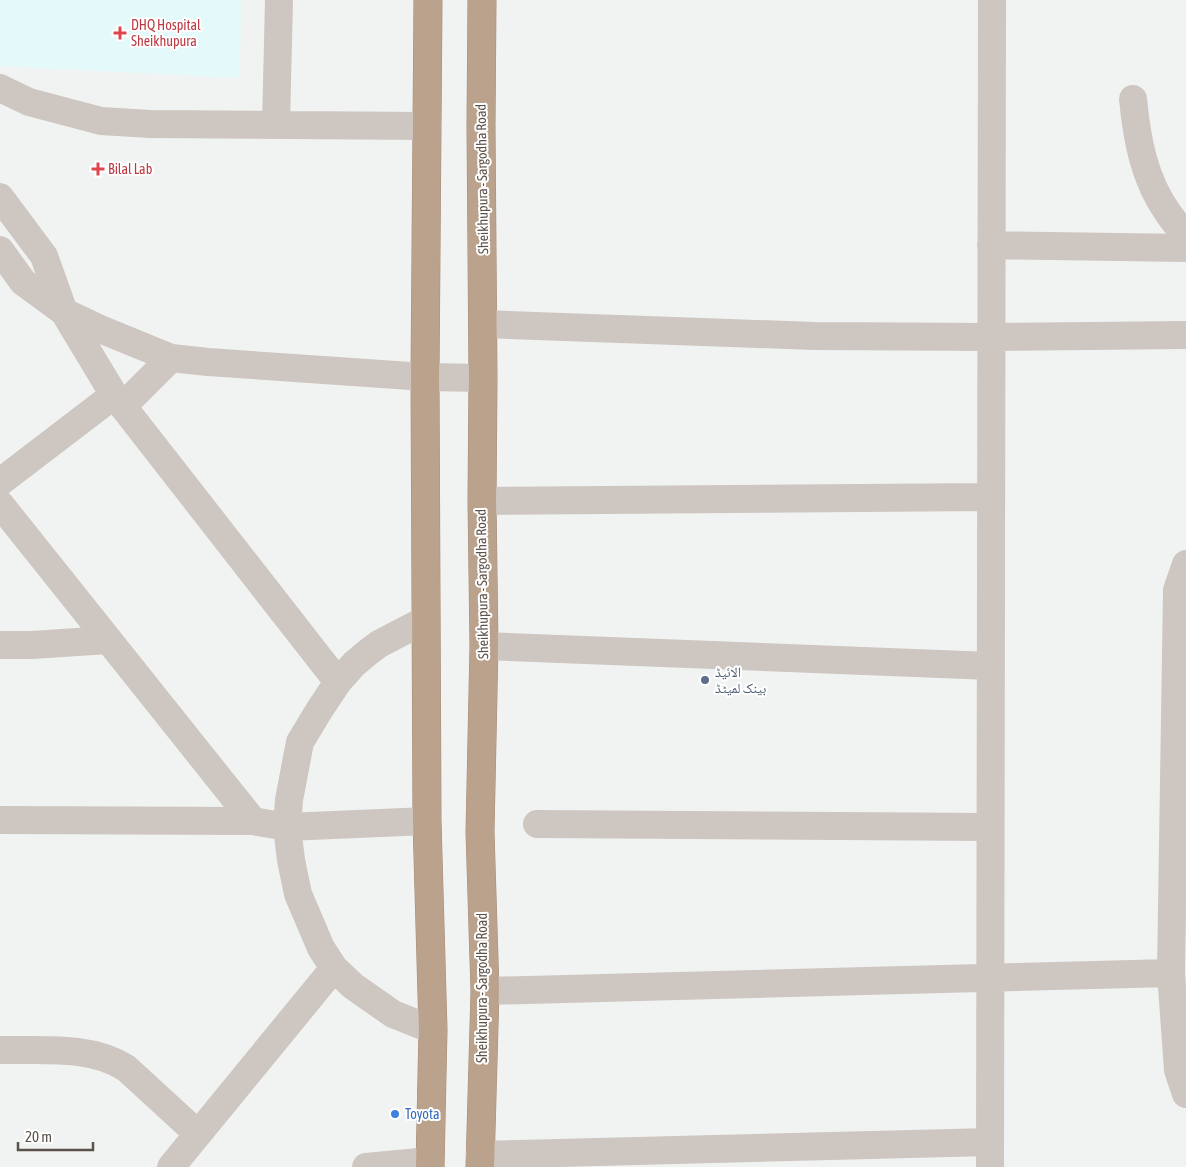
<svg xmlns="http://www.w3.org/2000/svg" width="1186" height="1167" font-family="'Asap Condensed','Noto Naskh Arabic',sans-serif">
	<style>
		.medical { fill: #e4f9f9 }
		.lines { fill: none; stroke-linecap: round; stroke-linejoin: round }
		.highway-casing { stroke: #a78e78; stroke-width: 29 }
		.minor { stroke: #cec6c0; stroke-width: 28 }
		.highway { stroke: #bba28d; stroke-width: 28 }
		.health-dot { fill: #e0444e; stroke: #fff; stroke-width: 2 }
		.service-dot { fill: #5c6f8a; stroke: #fff; stroke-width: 2 }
		.shop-dot { fill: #3f7fe0; stroke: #fff; stroke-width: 2 }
		.labels { text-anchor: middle; stroke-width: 4; stroke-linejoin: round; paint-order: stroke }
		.health-label { font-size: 14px; fill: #be3a42; stroke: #fff; text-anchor: start }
		.street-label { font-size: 14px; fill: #5d524a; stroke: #fff }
		.service-label { font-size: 14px; fill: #4e5e75; stroke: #fff; text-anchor: start }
		.shop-label { font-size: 14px; fill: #366cbe; stroke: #fff; text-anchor: start }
	</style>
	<rect width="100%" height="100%" fill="#f1f3f3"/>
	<path class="medical" d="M0 0H241L240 78 0 66Z"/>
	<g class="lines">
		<g class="highway-casing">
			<path id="highway" d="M428 0 425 377 427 821 433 1030 430 1167
				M480 1167 485 991 480 832 484 646 482 501 483 378 481 125 482 0"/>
		</g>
		<path class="minor" d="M0 88 29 102 101 121 150 124 428 126
			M1133 99C1137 140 1144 179 1168 213 1174 221 1178 228 1186 233
			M276 125 279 0
			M0 197 44 256 64 312 114 395 338 682
			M991 245 1186 248
			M0 250 23 282 64 312 100 329 171 358 208 362 425 377 483 378
			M483 324 814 336 991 337 1186 335
			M123 406 171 358
			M0 482 114 395
			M482 501 991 497
			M0 504 253 821
			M1186 564 1177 590 1171 973 1178 1070 1186 1094
			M425 620 379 644 367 653 354 664 338 682 320 709 300 742 289 800 287 827 291 860 298 894 321 948 334 968 353 986 393 1014 433 1030
			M0 645H32L108 640
			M484 646 991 666
			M0 820 253 821 287 827 427 821
			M537 824 990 827
			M485 991 1171 973
			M0 1050C42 1051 89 1045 126 1068L198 1134
			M480 1155 990 1142
			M171 1167 334 968
			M366 1167 430 1161
			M990 1167 992 0"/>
		<use href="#highway" class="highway"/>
	</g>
	<g class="health-dot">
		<path d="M117.5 25.5h5v5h5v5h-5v5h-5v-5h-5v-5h5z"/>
		<path d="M95.5 161.5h5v5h5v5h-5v5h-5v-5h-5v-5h5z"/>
	</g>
	<circle class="service-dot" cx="705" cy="680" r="5"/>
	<circle class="shop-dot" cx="395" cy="1114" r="5"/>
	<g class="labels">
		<g class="health-label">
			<text x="131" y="30">DHQ Hospital<tspan x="131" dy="16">Sheikhupura</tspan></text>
			<text x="108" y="174">Bilal Lab</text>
		</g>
		<g class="street-label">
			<text transform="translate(482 179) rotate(-91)" y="5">Sheikhupura - Sargodha Road</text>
			<text transform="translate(482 584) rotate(-91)" y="5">Sheikhupura - Sargodha Road</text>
			<text transform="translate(482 988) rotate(-90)" y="5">Sheikhupura - Sargodha Road</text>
		</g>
		<g class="service-label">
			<text x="715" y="677">الائیڈ<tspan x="715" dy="16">بینک لمیٹڈ</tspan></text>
		</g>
		<g class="shop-label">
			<text x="405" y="1119">Toyota</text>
		</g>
	</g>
	<path d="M18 1142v8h75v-8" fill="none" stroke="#5d524a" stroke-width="2.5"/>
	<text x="25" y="1142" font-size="15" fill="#5d524a" stroke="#ffffff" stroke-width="4" paint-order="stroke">20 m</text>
</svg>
